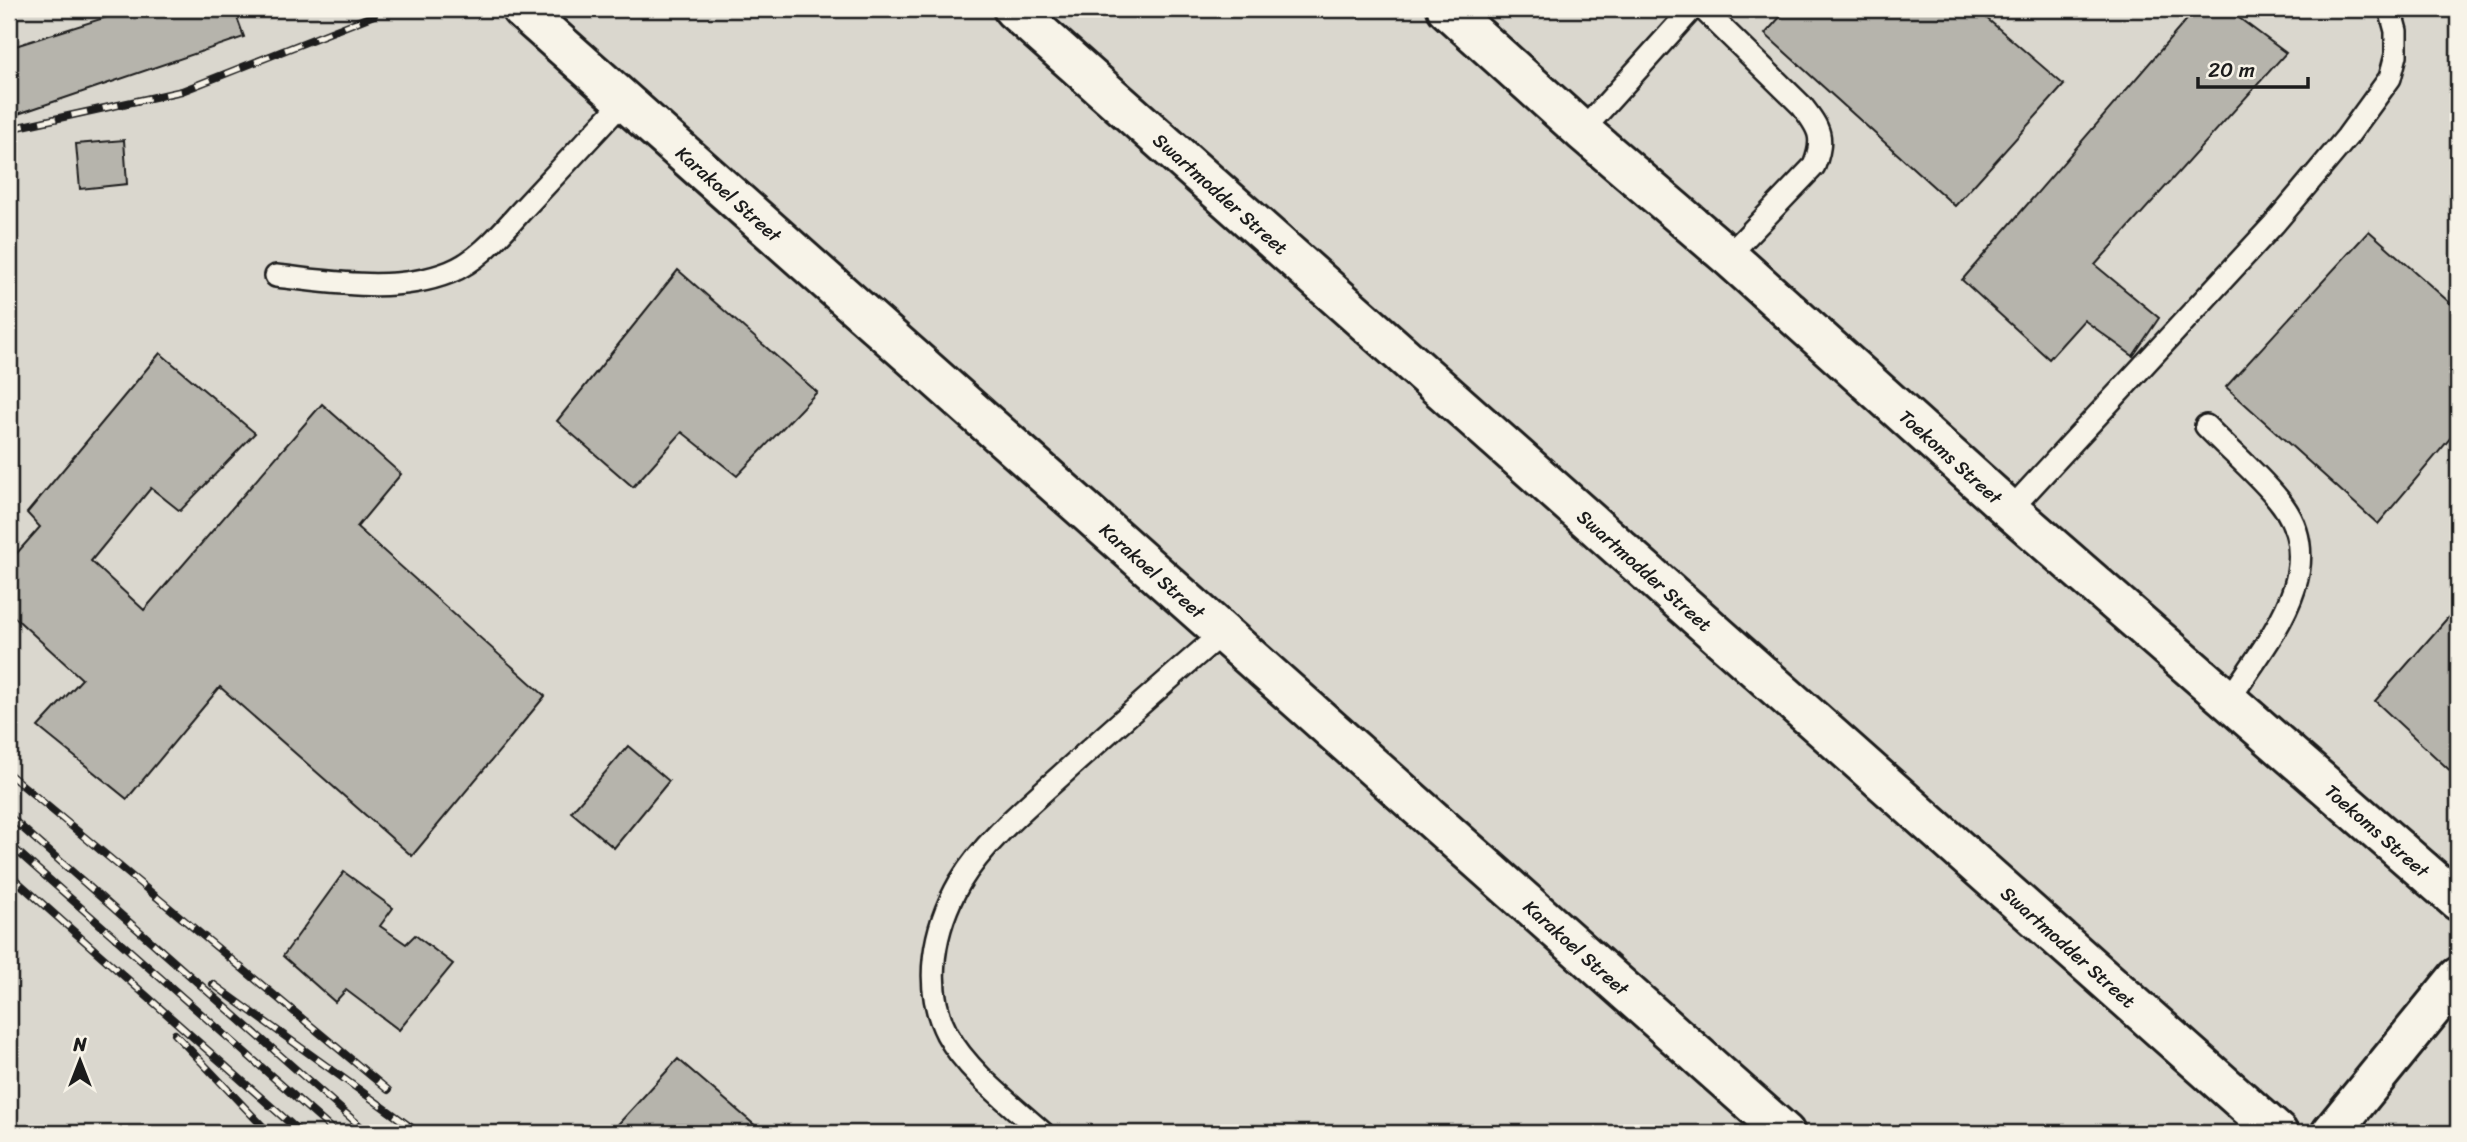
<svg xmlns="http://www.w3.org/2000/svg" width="2467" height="1142" font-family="Sriracha,sans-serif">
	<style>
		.built { fill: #dad7ce }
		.building { fill: #b6b4ac; stroke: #1c1c1c; stroke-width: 2 }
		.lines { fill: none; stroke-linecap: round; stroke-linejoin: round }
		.service-casing { stroke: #1c1c1c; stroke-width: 26 }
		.minor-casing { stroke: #1c1c1c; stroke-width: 44 }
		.secondary-casing { stroke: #1c1c1c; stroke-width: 44 }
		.service { stroke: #f7f3e8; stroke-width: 21 }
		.minor { stroke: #f7f3e8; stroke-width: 38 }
		.secondary { stroke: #f7f3e8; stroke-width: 38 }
		.rail-casing { stroke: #1c1c1c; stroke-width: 8 }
		.rail { stroke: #f7f3e8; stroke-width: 5; stroke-dasharray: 16; stroke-linecap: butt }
		.labels { text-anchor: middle; stroke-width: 5; stroke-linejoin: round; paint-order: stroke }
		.street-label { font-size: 19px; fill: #1c1c1c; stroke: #f7f3e8 }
	</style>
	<rect width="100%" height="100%" fill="#eae6dc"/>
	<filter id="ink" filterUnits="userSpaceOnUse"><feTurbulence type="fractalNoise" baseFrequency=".0143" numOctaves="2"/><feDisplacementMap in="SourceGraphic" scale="14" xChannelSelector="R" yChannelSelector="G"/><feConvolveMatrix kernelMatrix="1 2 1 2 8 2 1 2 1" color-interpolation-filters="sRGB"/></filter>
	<g filter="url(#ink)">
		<path class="built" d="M9 9H2458V1133H9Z"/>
		<path class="building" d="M125 9H234L244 37 9 117V48L126 11Z
			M1787 9H1976L2064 85 1955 206 1765 34Z
			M2196 9H2227L2286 53 2095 265 2159 318 2133 356 2084 320 2049 359 1962 280Z
			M124 140 127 184 80 189 76 144Z
			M2369 231 2458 310V429L2378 524 2226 387Z
			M678 270 817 392 737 476 682 432 633 487 557 421Z
			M160 353 255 433 180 511 151 488 91 561 144 610 322 404 401 474 357 527 545 696 412 856 220 687 127 799 38 727 82 679 9 612V562L40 527 27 513Z
			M2458 606V778L2375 701Z
			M628 746 669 781 614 848 571 812Z
			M344 872 393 908 380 926 406 944 415 935 453 964 399 1030 346 990 335 1002 283 956Z
			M678 1059 758 1128 754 1133H610Z"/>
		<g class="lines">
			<g class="service-casing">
				<path id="service" d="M1703 9 1802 106C1820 129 1825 138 1814 166L1728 256
					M1582 131 1692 9
					M276 276C332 282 395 294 450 272 481 260 504 229 526 206 559 171 591 136 624 101
					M2206 426C2229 450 2257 473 2278 499 2335 567 2266 642 2228 701
					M2010 510 2274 224 2347 137 2390 78 2396 55V31L2390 9
					M1043 1133C1012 1105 967 1071 947 1034 922 986 934 927 960 882 985 840 1031 803 1067 770 1118 724 1170 678 1222 633"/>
			</g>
			<g class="minor-casing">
				<g id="minor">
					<path id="s1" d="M521 9 1785 1133"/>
					<path id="s2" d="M1447 9 1582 131 1728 256 2010 510 2458 901"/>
					<path d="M2331 1133 2458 977"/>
				</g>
			</g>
			<g class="secondary-casing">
				<g id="secondary">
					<path id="s3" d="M1013 9 2278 1133"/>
				</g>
			</g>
			<use href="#service" class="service"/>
			<use href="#minor" class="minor"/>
			<use href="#secondary" class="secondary"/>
			<g class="rail-casing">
				<path id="rail" d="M9 129 182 91 374 15
					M9 774 388 1090
					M9 816 368 1133
					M9 844 336 1133
					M9 874 301 1133
					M213 984 419 1133
					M175 1034 269 1133"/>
			</g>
			<use href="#rail" class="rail"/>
		</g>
	</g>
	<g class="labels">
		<g class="street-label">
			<text dy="7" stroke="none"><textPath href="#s1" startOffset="278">Karakoel Street</textPath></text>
			<text dy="7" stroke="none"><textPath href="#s3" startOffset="278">Swartmodder Street</textPath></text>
			<text dy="7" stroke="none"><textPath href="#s2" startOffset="674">Toekoms Street</textPath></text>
			<text dy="7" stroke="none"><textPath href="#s1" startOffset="845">Karakoel Street</textPath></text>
			<text dy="7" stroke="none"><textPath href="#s3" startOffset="845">Swartmodder Street</textPath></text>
			<text dy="7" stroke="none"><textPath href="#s2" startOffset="1241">Toekoms Street</textPath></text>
			<text dy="7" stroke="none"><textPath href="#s1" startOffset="1412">Karakoel Street</textPath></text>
			<text dy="7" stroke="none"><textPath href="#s3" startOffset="1412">Swartmodder Street</textPath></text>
		</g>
	</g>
	<rect width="2467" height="1142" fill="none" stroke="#f7f3e8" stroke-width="35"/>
	<rect x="18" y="18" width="2432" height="1107" fill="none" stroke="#1c1c1c" stroke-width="2.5" filter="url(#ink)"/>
	<g transform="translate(80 1061)" stroke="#f7f3e8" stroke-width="5" paint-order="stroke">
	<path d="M0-5L12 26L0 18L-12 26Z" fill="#1c1c1c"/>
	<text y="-10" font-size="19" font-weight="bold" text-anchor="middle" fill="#1c1c1c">N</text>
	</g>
	<path d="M2198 77v10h110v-10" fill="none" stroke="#1c1c1c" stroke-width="3.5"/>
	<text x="2208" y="77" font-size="21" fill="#1c1c1c" stroke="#f7f3e8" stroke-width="5" paint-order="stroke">20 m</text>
</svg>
